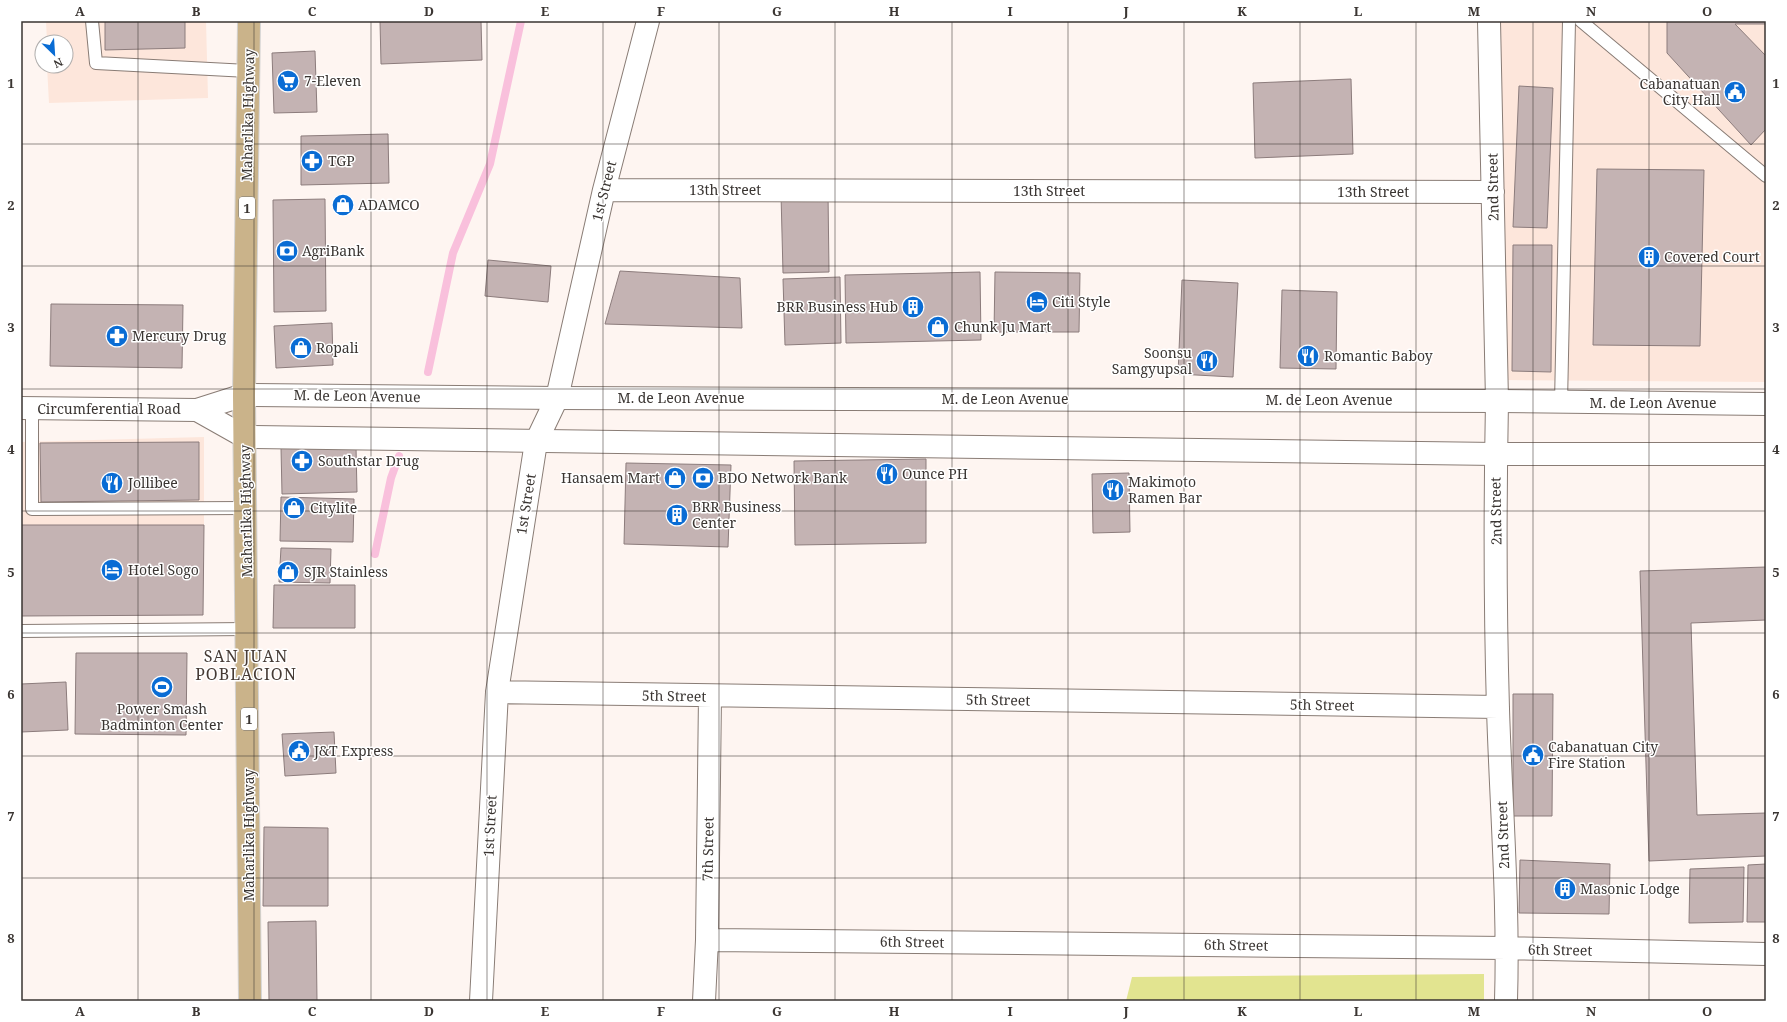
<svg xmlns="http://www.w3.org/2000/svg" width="1787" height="1022" font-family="'Noto Serif',serif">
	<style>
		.built { fill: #fde6db }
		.green { fill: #e2e490 }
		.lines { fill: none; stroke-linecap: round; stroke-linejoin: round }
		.stream { stroke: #f9c0dc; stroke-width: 8 }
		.building { fill: #c4b3b3; stroke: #8c7c7c }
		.service-casing { stroke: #897c75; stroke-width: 14 }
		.minor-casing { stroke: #897c75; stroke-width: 24 }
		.secondary-casing { stroke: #897c75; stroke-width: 24 }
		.primary-casing { stroke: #d4d3d2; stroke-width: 24 }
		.service { stroke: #fff; stroke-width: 12 }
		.minor { stroke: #fff; stroke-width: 22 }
		.secondary { stroke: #fff; stroke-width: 22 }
		.primary { stroke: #cab38a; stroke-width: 22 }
		.grid { fill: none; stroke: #3a3532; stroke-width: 1; stroke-opacity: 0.55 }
		.labels { text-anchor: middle; stroke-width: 3; stroke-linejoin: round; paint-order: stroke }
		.shield { fill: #fff; stroke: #757270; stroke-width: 1 }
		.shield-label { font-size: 13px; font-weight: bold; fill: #3a3532 }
		.poi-label { font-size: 14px; fill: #3a3532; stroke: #fff; text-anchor: start }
		.street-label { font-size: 14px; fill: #3a3532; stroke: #fff }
		.quarter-label { font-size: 16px; letter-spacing: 1px; fill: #463a34; stroke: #fff }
		.neatline { fill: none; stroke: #3a3532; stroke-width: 1.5 }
		.grid-label { font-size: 13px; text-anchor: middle; font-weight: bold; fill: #3a3532 }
	</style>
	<rect width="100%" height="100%" fill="#fef5f1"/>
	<path class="built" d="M46 21H206L208 98 49 103 47 66H66V42H47Z
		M1501 21H1766V382L1503 380Z
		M204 437V525H21V442Z"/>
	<path class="green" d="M1484 974V1001H1126L1132 977Z"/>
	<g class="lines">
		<path class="stream" d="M428 372 453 253 490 164 521 21
			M375 554 391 478 399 456"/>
	</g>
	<path class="building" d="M105 21H185V48L105 50Z
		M380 21H481L482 60 381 64Z
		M1667 21H1766V24H1735L1766 56V129L1751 145 1667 53Z
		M315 51 317 112 274 113 272 53Z
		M1351 79 1353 154 1255 158 1253 83Z
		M1519 86 1553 88 1547 228 1513 227Z
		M388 134 389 183 301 185V136Z
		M1597 169 1704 170 1700 346 1593 345Z
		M828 193 829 272 783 273 781 194Z
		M325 199 326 311 274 312 273 200Z
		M1513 245H1552L1551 372 1512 371Z
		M488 260 551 266 548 302 485 296Z
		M620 271 740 278 742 328 605 324Z
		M980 272 981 340 846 343 845 275Z
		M995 272 1080 273 1079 332H994Z
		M840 277 841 343 785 345 783 279Z
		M1182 280 1238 283 1233 377 1178 374Z
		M1282 290 1337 292 1336 369 1280 368Z
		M51 304 183 305 182 368 50 366Z
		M332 323 333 365 276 368 274 326Z
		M199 442V500L41 502 40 443Z
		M356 447 357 492 282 494 281 448Z
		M926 459V543L795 545 794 461Z
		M626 463 731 465 728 547 624 544Z
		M1129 473 1130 532 1093 533 1092 474Z
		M281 497 354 499 353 542 280 541Z
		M21 525H204L203 615 21 616Z
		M281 548 331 549 330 583 279 582Z
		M1766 567V620L1691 623 1697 815 1766 813V856L1649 861 1640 571Z
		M274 585H355V628H273Z
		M76 653H187L186 735 75 734Z
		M66 682 68 730 21 732V684Z
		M1513 694H1553L1552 816H1513Z
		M334 732 336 773 285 776 282 734Z
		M264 827 328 828V906H263Z
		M1520 860 1610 864 1609 914 1519 913Z
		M1766 864V922H1747L1748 865Z
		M1744 867 1743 922 1689 923 1690 869Z
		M316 921 317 1001H269L268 922Z"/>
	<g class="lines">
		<g class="service-casing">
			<path id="service" d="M92 21 96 63 248 71
				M1581 21 1766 176
				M1561 403 1569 21
				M32 408V509L245 508
				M21 631 248 629"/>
		</g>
		<g class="minor-casing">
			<path id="minor" d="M1489 21 1497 401C1495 503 1495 606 1498 709 1501 806 1509 904 1506 1001
				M604 190 1493 192
				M497 692 1498 707
				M707 940 1507 948 1766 954
				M481 1001 497 692 536 442 557 398 604 190 648 21
				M704 1001 707 940 710 696"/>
		</g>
		<g class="secondary-casing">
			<path id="secondary" d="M21 408 197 410 244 395 557 398 1497 401 1766 404
				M197 410 245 437 1496 454H1766"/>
		</g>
		<g class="primary-casing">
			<path id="primary" d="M249 21 244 395 250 1001"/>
		</g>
		<use href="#service" class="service"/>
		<use href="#minor" class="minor"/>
		<use href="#secondary" class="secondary"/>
		<use href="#primary" class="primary"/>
	</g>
	<path class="grid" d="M138 21V1001M254 21V1001M371 21V1001M487 21V1001M603 21V1001M719 21V1001M835 21V1001M952 21V1001M1068 21V1001M1184 21V1001M1300 21V1001M1416 21V1001M1533 21V1001M1649 21V1001M21 144H1766M21 266H1766M21 389H1766M21 511H1766M21 633H1766M21 756H1766M21 878H1766"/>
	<defs>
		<g id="supermarket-disc" transform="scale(1.15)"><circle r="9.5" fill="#096cd4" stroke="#fff"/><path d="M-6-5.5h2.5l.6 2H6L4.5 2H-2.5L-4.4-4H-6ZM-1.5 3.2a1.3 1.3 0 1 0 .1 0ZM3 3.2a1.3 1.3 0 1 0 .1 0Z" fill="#fff"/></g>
		<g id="civic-disc" transform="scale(1.15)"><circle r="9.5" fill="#096cd4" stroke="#fff"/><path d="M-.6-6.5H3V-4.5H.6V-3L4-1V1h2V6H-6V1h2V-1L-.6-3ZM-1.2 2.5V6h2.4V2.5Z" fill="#fff"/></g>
		<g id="pharmacy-disc" transform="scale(1.15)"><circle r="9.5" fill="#096cd4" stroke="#fff"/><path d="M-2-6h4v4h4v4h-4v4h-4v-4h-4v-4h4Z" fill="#fff"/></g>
		<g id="shop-disc" transform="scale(1.15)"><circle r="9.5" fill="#096cd4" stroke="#fff"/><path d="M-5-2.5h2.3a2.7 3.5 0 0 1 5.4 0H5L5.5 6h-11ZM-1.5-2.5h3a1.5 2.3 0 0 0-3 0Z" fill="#fff"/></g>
		<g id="bank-disc" transform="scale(1.15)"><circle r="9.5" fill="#096cd4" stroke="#fff"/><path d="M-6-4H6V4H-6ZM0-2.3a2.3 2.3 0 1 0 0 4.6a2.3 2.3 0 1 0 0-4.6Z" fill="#fff"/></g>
		<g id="building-disc" transform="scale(1.15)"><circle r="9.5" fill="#096cd4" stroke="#fff"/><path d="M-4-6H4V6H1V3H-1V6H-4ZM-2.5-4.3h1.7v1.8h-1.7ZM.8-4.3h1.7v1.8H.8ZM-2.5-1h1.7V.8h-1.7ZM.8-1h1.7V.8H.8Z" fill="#fff"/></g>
		<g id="hotel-disc" transform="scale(1.15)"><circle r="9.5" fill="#096cd4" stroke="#fff"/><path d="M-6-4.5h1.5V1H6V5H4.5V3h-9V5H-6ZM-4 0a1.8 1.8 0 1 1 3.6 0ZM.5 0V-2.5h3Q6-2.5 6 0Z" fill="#fff"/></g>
		<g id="restaurant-disc" transform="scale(1.15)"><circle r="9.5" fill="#096cd4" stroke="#fff"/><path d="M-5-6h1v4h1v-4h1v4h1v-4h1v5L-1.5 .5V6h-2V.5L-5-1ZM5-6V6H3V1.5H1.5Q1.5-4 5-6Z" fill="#fff"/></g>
		<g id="stadium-disc" transform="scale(1.15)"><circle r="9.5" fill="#096cd4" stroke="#fff"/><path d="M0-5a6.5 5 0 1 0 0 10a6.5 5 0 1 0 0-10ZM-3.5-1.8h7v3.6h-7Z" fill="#fff"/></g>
	</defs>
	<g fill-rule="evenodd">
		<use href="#supermarket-disc" x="288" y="81"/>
		<use href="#civic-disc" x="1735" y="92"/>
		<use href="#pharmacy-disc" x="312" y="161"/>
		<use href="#shop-disc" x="343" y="205"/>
		<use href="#bank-disc" x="287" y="251"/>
		<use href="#building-disc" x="1649" y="257"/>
		<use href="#hotel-disc" x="1037" y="302"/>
		<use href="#building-disc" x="913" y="307"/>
		<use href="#shop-disc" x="938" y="327"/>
		<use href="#pharmacy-disc" x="117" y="336"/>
		<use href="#shop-disc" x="301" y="348"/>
		<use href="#restaurant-disc" x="1308" y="356"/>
		<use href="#restaurant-disc" x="1207" y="361"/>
		<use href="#pharmacy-disc" x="302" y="461"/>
		<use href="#restaurant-disc" x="887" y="474"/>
		<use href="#shop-disc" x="675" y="478"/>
		<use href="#bank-disc" x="703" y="478"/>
		<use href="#restaurant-disc" x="112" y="483"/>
		<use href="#restaurant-disc" x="1113" y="490"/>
		<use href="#shop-disc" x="294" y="508"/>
		<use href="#building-disc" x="677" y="515"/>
		<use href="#hotel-disc" x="112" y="570"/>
		<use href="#shop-disc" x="288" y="572"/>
		<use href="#stadium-disc" x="162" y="687"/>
		<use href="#civic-disc" x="299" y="751"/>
		<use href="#civic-disc" x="1533" y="755"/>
		<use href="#building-disc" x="1565" y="889"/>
	</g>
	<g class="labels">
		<g class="shield">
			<rect x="239" y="197" width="16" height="22" rx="3"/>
			<rect x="241" y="708" width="16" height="22" rx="3"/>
		</g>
		<g class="shield-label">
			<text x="247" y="213">1</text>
			<text x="249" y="724">1</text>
		</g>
		<g class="poi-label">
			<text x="304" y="86">7-Eleven</text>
			<text x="1720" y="89" text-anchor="end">Cabanatuan<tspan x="1720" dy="16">City Hall</tspan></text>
			<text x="328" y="166">TGP</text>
			<text x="358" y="210">ADAMCO</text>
			<text x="302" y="256">AgriBank</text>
			<text x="1664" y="262">Covered Court</text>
			<text x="1052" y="307">Citi Style</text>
			<text x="898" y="312" text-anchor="end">BRR Business Hub</text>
			<text x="954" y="332">Chunk Ju Mart</text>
			<text x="132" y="341">Mercury Drug</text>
			<text x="316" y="353">Ropali</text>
			<text x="1192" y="358" text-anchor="end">Soonsu<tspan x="1192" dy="16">Samgyupsal</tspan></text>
			<text x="1324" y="361">Romantic Baboy</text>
			<text x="318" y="466">Southstar Drug</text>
			<text x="902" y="479">Ounce PH</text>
			<text x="660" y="483" text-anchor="end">Hansaem Mart</text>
			<text x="718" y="483">BDO Network Bank</text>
			<text x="1128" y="487">Makimoto<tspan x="1128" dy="16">Ramen Bar</tspan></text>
			<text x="128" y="488">Jollibee</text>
			<text x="692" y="512">BRR Business<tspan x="692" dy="16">Center</tspan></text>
			<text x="310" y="513">Citylite</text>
			<text x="128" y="575">Hotel Sogo</text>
			<text x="304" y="577">SJR Stainless</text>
			<text x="162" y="714" text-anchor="middle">Power Smash<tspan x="162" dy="16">Badminton Center</tspan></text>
			<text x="1548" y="752">Cabanatuan City<tspan x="1548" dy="16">Fire Station</tspan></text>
			<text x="314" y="756">J&amp;T Express</text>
			<text x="1580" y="894">Masonic Lodge</text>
		</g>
		<g class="street-label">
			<text transform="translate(248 115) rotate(-89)" y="5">Maharlika Highway</text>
			<text transform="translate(1493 187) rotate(-91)" y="5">2nd Street</text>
			<text x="725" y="195">13th Street</text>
			<text transform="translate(604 191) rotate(-76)" y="5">1st Street</text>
			<text x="1049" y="196">13th Street</text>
			<text x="1373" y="197">13th Street</text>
			<text transform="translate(357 396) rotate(1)" y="5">M. de Leon Avenue</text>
			<text x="681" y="403">M. de Leon Avenue</text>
			<text x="1005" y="404">M. de Leon Avenue</text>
			<text x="1329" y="405">M. de Leon Avenue</text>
			<text x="1653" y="408">M. de Leon Avenue</text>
			<text x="109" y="414">Circumferential Road</text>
			<text transform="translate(526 504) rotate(-81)" y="5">1st Street</text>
			<text transform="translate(246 511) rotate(-91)" y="5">Maharlika Highway</text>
			<text transform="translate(1496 511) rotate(-91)" y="5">2nd Street</text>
			<text transform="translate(674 696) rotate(1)" y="5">5th Street</text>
			<text transform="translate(998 700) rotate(1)" y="5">5th Street</text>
			<text transform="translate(1322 705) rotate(1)" y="5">5th Street</text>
			<text transform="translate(490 826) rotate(-87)" y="5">1st Street</text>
			<text transform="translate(249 835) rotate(-90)" y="5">Maharlika Highway</text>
			<text transform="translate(1503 835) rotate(-92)" y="5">2nd Street</text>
			<text transform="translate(708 849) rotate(-89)" y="5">7th Street</text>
			<text transform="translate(912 942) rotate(1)" y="5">6th Street</text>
			<text transform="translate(1236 945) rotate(1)" y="5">6th Street</text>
			<text transform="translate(1560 950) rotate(1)" y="5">6th Street</text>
		</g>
		<g class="quarter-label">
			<text x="246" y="662">SAN JUAN<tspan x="246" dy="18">POBLACION</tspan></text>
		</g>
	</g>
	<rect width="1787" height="1022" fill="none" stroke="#ffffff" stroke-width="44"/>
	<g transform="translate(54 54) rotate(155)"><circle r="19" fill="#ffffff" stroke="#b0aead"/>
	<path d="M0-3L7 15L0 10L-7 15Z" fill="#096cd4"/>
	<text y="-6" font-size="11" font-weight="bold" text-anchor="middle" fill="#3a3532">N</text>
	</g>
	<rect x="22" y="22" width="1743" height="978" class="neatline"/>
	<g class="grid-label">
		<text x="80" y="16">A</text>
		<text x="196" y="16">B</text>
		<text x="312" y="16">C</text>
		<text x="429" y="16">D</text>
		<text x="545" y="16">E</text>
		<text x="661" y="16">F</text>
		<text x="777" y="16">G</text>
		<text x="894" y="16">H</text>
		<text x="1010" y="16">I</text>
		<text x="1126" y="16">J</text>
		<text x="1242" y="16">K</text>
		<text x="1358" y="16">L</text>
		<text x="1474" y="16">M</text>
		<text x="1591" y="16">N</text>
		<text x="1707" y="16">O</text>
		<text x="11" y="88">1</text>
		<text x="1776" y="88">1</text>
		<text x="11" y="210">2</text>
		<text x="1776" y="210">2</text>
		<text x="11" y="332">3</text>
		<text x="1776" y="332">3</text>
		<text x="11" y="454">4</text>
		<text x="1776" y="454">4</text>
		<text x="11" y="577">5</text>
		<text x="1776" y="577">5</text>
		<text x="11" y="699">6</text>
		<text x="1776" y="699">6</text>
		<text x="11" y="821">7</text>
		<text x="1776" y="821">7</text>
		<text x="11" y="943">8</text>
		<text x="1776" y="943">8</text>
		<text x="80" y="1016">A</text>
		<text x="196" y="1016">B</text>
		<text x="312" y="1016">C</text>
		<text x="429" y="1016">D</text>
		<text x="545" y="1016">E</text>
		<text x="661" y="1016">F</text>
		<text x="777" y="1016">G</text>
		<text x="894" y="1016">H</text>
		<text x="1010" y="1016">I</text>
		<text x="1126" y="1016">J</text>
		<text x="1242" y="1016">K</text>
		<text x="1358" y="1016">L</text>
		<text x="1474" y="1016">M</text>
		<text x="1591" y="1016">N</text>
		<text x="1707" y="1016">O</text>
	</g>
</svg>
